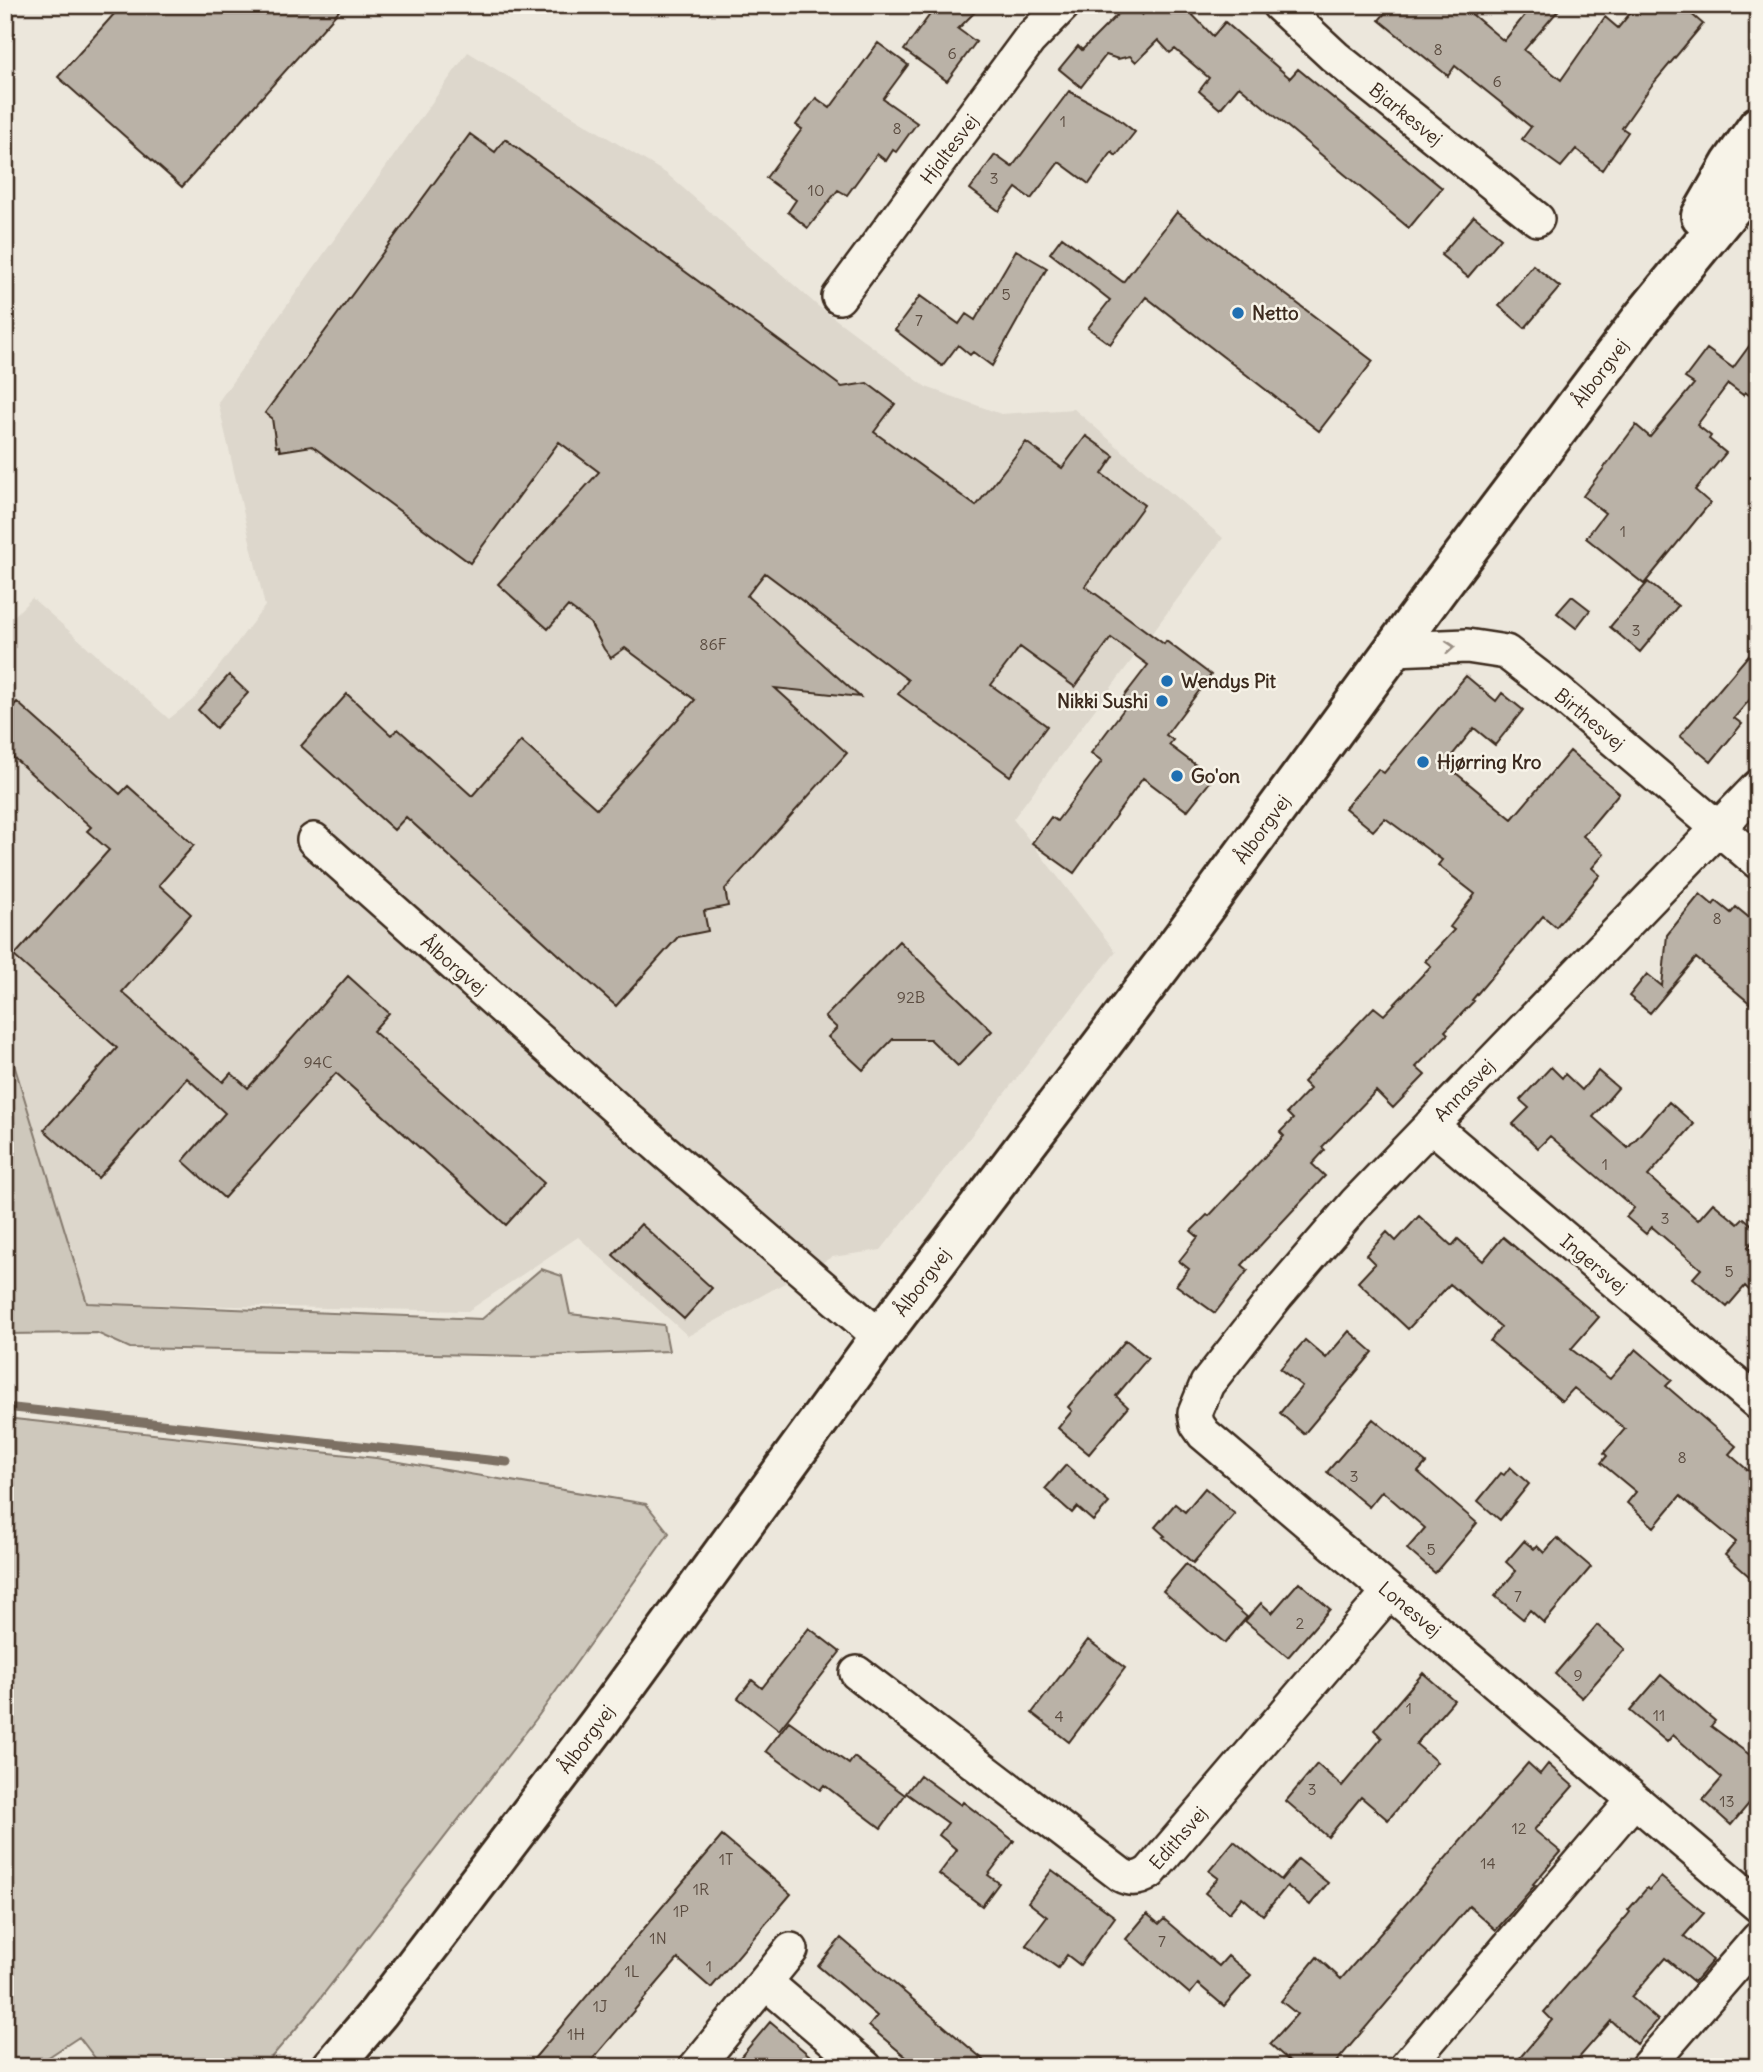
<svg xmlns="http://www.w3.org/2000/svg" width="1763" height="2072" font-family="Delius,sans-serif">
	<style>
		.built { fill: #ddd7cc }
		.green { fill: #cec8bc; stroke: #84796d; stroke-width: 2 }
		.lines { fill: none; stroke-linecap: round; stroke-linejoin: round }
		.stream { stroke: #7c7064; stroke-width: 9 }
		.building { fill: #bab2a7; stroke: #3b2a1e; stroke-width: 2 }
		.minor-casing { stroke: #3b2a1e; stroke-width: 38 }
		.major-casing { stroke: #3b2a1e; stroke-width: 44 }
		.minor { stroke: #f7f3e8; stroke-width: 33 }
		.major { stroke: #f7f3e8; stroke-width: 38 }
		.oneway { stroke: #998e83 }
		.poi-dot { fill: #1f6fb2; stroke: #f7f3e8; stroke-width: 2.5 }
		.labels { text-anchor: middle; stroke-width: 5; stroke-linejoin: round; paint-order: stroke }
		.number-label { font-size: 16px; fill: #5b4c40 }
		.street-label { font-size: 19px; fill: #3b2a1e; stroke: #f7f3e8 }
		.poi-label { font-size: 19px; font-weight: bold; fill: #3b2a1e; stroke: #f7f3e8; text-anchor: start }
	</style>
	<rect width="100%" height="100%" fill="#ece7dc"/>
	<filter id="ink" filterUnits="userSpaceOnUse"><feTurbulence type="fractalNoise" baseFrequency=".0143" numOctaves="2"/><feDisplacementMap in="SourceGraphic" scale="14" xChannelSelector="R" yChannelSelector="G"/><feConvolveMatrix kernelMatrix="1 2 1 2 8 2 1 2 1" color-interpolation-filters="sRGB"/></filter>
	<g filter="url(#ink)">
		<path class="built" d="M468 52 667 174 818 306 926 387 1001 414 1074 409 1223 538 1013 819 1116 952 881 1250 832 1257 688 1336 578 1237 468 1311 87 1303 5 1038V625L32 598 169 719 195 698 265 606 218 402Z"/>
		<path class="green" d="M5 1035 87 1303 482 1319 541 1269 562 1276 570 1314 664 1325 669 1351 529 1356 130 1348 97 1333 5 1334Z
			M5 1418 376 1458 646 1504 669 1533 536 1719 305 2018 263 2067H102L79 2037 35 2066 5 2061Z"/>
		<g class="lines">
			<path class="stream" d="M5 1407 507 1462"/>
		</g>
		<path class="building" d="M122 5H344L182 187 58 77Z
			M937 5H982L958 29 976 42 947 81 904 50Z
			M1127 5H1132L1142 15 1152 5H1183L1213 36 1225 22 1290 78 1298 69 1442 188 1409 228 1239 86 1220 109 1199 91 1209 78 1175 49 1170 53 1158 40 1136 62 1130 56 1118 59 1106 55 1081 87 1059 69 1078 46 1082 50Z
			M1392 5H1461L1504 41 1533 5H1563L1524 50 1561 80 1605 17 1618 28 1637 5H1681L1703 24 1652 85 1622 128 1628 132 1602 170 1576 149 1561 167 1522 139 1531 127 1455 66 1448 76 1379 20Z
			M878 43 908 65 883 99 917 123 896 152 893 150 886 161 877 154 847 195 838 190 808 228 788 212 796 200 766 178 802 129 796 125 816 98 830 108Z
			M1069 91 1112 114 1135 132 1116 156 1112 152 1089 184 1059 162 1031 199 1016 188 999 211 970 189 995 155 1012 167Z
			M470 134 495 152 505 139 842 387 867 383 895 404 874 432 976 506 1026 442 1062 468 1086 436 1114 456 1102 474 1144 505 1085 586 1164 644 1166 641 1211 675 1166 735 1173 740 1169 745 1213 778 1187 811 1143 778 1074 873 1032 843 1051 817 1057 821 1102 761 1091 753 1124 709 1118 704 1148 665 1111 638 1075 687 1020 647 991 685 1047 726 1010 776 898 694 908 680 765 573 747 596 860 697 775 688 847 753 725 889 728 906 704 911 708 931 678 937 616 1006 406 817 394 830 301 746 347 694 391 735 398 729 472 796 521 741 597 809 695 700 625 648 611 658 604 649 590 623 568 606 548 629 498 584 599 472 559 442 470 563 312 446 280 451 279 446 276 447 272 418 265 413Z
			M1177 212 1373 361 1319 431 1146 297 1110 344 1088 328 1110 300 1050 253 1062 237 1123 282Z
			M1474 216 1501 238 1468 277 1441 255Z
			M1016 250 1047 268 992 366 973 352 970 355 958 345 942 366 895 330 920 296 959 324 966 314 975 320Z
			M1533 265 1560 287 1525 328 1499 306Z
			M1758 334V402L1745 392 1743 395 1728 384 1697 425 1711 436 1709 439 1726 453 1695 490 1710 503 1644 584 1586 538 1605 513 1583 496 1636 425 1650 437 1694 384 1685 378 1707 349 1733 368Z
			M1648 582 1678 606 1640 652 1610 627Z
			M1572 596 1590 610 1576 628 1557 613Z
			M1758 644V690L1734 718 1742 724 1711 762 1680 736Z
			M229 675 248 693 216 728 198 710Z
			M1466 676 1496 701 1502 693 1523 710 1495 745 1474 728 1445 764 1512 819 1570 751 1619 793 1583 836 1604 854 1592 868 1600 875 1556 927 1543 916 1472 1000 1474 1001 1445 1031 1448 1034 1416 1067 1425 1075 1393 1108 1376 1091 1322 1147 1325 1150 1312 1164 1325 1176 1242 1265 1248 1270 1215 1313 1176 1285 1189 1269 1179 1261 1198 1237 1191 1231 1207 1215 1209 1216 1284 1136 1280 1132 1293 1119 1287 1113 1310 1089 1303 1082 1374 1007 1384 1015 1431 966 1425 961 1454 930 1450 927 1475 894 1438 865 1442 860 1385 818 1373 831 1345 808 1378 769 1384 773Z
			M17 702 120 794 128 786 194 845 159 885 191 914 122 992 223 1082 231 1073 248 1088 348 976 389 1013 373 1031 544 1183 506 1225 336 1073 224 1198 183 1161 225 1113 187 1078 98 1178 44 1130 117 1048 14 956 109 850 87 831 91 827 5 750V715Z
			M1700 894 1713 905 1716 901 1731 913 1736 907 1758 925V1010L1696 958 1650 1013 1629 996 1647 974 1662 986 1667 935Z
			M899 941 992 1031 958 1066 930 1039H893L863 1070 828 1037 837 1028 825 1017Z
			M1551 1067 1562 1078 1565 1074 1582 1090 1598 1071 1618 1088 1593 1117 1628 1148 1669 1102 1694 1124 1648 1176 1698 1220 1713 1203 1738 1224 1744 1218 1758 1230V1236L1748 1247 1758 1255V1299L1745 1286 1727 1307 1693 1278 1701 1269 1652 1227 1646 1234 1626 1217 1634 1208 1550 1136 1538 1148 1513 1124 1529 1108 1520 1100Z
			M1419 1216 1452 1246 1458 1239 1483 1261 1503 1237 1599 1317 1571 1349 1610 1379 1636 1349 1672 1380 1666 1386 1736 1446 1729 1454 1758 1479V1584L1725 1555 1736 1542 1680 1496 1654 1527 1627 1503 1636 1492 1601 1463 1607 1456 1604 1453 1625 1429 1574 1388 1562 1401 1490 1341 1501 1327 1450 1284 1408 1329 1358 1282 1375 1264 1366 1255 1387 1232 1396 1241Z
			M641 1224 712 1288 684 1319 613 1255Z
			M1349 1331 1373 1352 1304 1434 1280 1413 1302 1386 1280 1369 1305 1340 1326 1358Z
			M1126 1340 1148 1358 1116 1396 1128 1407 1089 1454 1058 1428 1072 1411 1068 1407Z
			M1373 1419 1426 1463 1418 1472 1477 1523 1435 1573 1407 1549 1425 1528 1382 1491 1369 1507 1327 1472Z
			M1066 1465 1109 1503 1093 1521 1077 1507 1072 1513 1045 1489Z
			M1510 1467 1529 1484 1500 1520 1478 1501 1501 1473 1504 1475Z
			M1205 1488 1235 1514 1193 1563 1163 1537 1165 1536 1155 1527 1175 1504 1185 1512Z
			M1557 1538 1591 1567 1544 1623 1530 1610 1523 1619 1495 1596 1516 1571 1506 1562 1524 1541 1534 1549 1537 1546 1544 1553Z
			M1186 1564 1247 1617 1225 1643 1213 1633 1212 1634 1163 1591Z
			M1299 1582 1330 1609 1288 1657 1245 1621 1261 1603 1272 1613Z
			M1597 1625 1625 1649 1582 1698 1555 1674Z
			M809 1628 840 1652 779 1730 738 1698 752 1680 762 1688Z
			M1088 1640 1125 1668 1069 1742 1032 1713Z
			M1423 1673 1454 1700 1416 1744 1437 1762 1388 1820 1361 1797 1328 1837 1286 1801 1317 1764 1342 1786 1382 1738 1374 1730Z
			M1661 1675 1715 1721 1711 1726 1758 1761V1793L1731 1825 1703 1800 1722 1778 1673 1735 1667 1742 1630 1711Z
			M789 1721 849 1764 854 1757 905 1795 881 1828 824 1785 820 1790 766 1751Z
			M1528 1763 1540 1774 1548 1764 1573 1786 1534 1830 1561 1852 1533 1884 1535 1885 1496 1930 1469 1906 1332 2067H1296L1270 2044 1297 2014 1281 2001 1317 1957 1341 1979Z
			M920 1775 961 1805 963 1802 1014 1841 988 1875 999 1883 982 1906 939 1874 957 1850 939 1835 948 1823 906 1793Z
			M722 1836 791 1894 711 1988 678 1959 586 2067H527Z
			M1234 1841 1281 1880 1298 1859 1328 1883 1310 1905 1287 1886 1263 1915 1242 1897 1229 1913 1205 1893 1218 1878 1209 1871Z
			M1052 1870 1115 1917 1080 1965 1067 1955 1058 1968 1026 1945 1047 1917 1028 1902Z
			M1661 1877 1704 1913 1684 1936 1713 1960 1694 1982 1665 1958 1631 1997 1658 2020 1637 2044 1611 2021 1571 2067H1512L1552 2020 1544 2012 1626 1917 1630 1912 1628 1910 1647 1888 1650 1890Z
			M1147 1914 1159 1924 1164 1919 1219 1966 1228 1956 1251 1975 1224 2006 1198 1984 1190 1994 1126 1939Z
			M841 1938 992 2067H918L869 2026 877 2016 818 1966Z
			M770 2022 823 2067H732Z"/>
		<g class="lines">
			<g class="minor-casing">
				<path id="minor" d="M1279 5 1335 57 1537 219
					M839 297 1029 40 1063 5
					M1394 649 1467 646 1506 652 1559 693 1758 862
					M1758 787 1356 1203 1277 1295 1207 1384 1195 1413 1197 1424 1204 1434 1758 1905
					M314 840 664 1151 880 1337
					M1431 1125 1758 1403
					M857 1673 1121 1875C1132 1881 1140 1879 1150 1872L1389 1592
					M765 1982 865 2067
					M696 2067 791 1950
					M1406 2067 1634 1800
					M1647 2067 1758 1939"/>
			</g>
			<g class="major-casing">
				<path id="major" d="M1701 216 1731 164 1758 126
					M332 2067 379 2012 599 1723 880 1337 1163 964 1438 589 1642 318 1758 176"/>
			</g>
			<use href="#minor" class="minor"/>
			<use href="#major" class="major"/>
		</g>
		<defs><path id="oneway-chevron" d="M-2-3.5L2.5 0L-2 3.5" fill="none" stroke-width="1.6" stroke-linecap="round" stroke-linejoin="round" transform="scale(1.75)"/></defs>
		<use class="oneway" href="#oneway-chevron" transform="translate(1450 647) rotate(-4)"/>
	</g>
	<g class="poi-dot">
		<circle cx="1238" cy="313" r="7"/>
		<circle cx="1167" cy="681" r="7"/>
		<circle cx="1162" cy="701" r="7"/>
		<circle cx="1423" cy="762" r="7"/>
		<circle cx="1177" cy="776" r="7"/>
	</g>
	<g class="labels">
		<g class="number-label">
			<text x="1438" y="55">8</text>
			<text x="952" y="59">6</text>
			<text x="1497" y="87">6</text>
			<text x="1063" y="127">1</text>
			<text x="897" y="134">8</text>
			<text x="994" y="184">3</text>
			<text x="816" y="196">10</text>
			<text x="1006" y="300">5</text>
			<text x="919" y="326">7</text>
			<text x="1623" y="537">1</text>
			<text x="1636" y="636">3</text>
			<text x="713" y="650">86F</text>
			<text x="1717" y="924">8</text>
			<text x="911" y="1003">92B</text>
			<text x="318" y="1068">94C</text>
			<text x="1605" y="1170">1</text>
			<text x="1665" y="1224">3</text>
			<text x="1729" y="1277">5</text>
			<text x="1682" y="1463">8</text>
			<text x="1354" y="1482">3</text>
			<text x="1431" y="1555">5</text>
			<text x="1518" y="1602">7</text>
			<text x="1300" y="1629">2</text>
			<text x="1578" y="1681">9</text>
			<text x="1409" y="1714">1</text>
			<text x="1659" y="1721">11</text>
			<text x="1059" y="1722">4</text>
			<text x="1312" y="1795">3</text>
			<text x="1727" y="1807">13</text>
			<text x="1519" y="1834">12</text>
			<text x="726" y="1865">1T</text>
			<text x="1488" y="1869">14</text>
			<text x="701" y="1895">1R</text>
			<text x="681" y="1917">1P</text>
			<text x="658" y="1944">1N</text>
			<text x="1162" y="1947">7</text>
			<text x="709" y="1972">1</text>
			<text x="632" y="1977">1L</text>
			<text x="600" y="2012">1J</text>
			<text x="576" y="2040">1H</text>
		</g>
		<g class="street-label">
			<text transform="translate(1406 114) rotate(39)" y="7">Bjarkesvej</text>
			<text transform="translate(949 149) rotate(-53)" y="7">Hjaltesvej</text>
			<text transform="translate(1600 373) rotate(-53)" y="7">Ålborgvej</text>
			<text transform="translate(1590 719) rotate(40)" y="7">Birthesvej</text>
			<text transform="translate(1262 829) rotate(-54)" y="7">Ålborgvej</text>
			<text transform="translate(454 965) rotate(41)" y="7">Ålborgvej</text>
			<text transform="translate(1464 1090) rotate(-46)" y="7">Annasvej</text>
			<text transform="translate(1594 1264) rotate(40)" y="7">Ingersvej</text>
			<text transform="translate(922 1282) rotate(-53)" y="7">Ålborgvej</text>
			<text transform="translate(1410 1609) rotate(40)" y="7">Lonesvej</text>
			<text transform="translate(586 1739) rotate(-53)" y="7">Ålborgvej</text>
			<text transform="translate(1178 1838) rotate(-49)" y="7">Edithsvej</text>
		</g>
		<g class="poi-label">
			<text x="1252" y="320">Netto</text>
			<text x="1181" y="688">Wendys Pit</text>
			<text x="1148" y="708" text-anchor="end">Nikki Sushi</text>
			<text x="1437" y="769">Hjørring Kro</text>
			<text x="1191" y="783">Go'on</text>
		</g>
	</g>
	<rect width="1763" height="2072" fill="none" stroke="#f7f3e8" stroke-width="28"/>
	<rect x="14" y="14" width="1735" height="2044" fill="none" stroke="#3b2a1e" stroke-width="2.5" filter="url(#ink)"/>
</svg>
